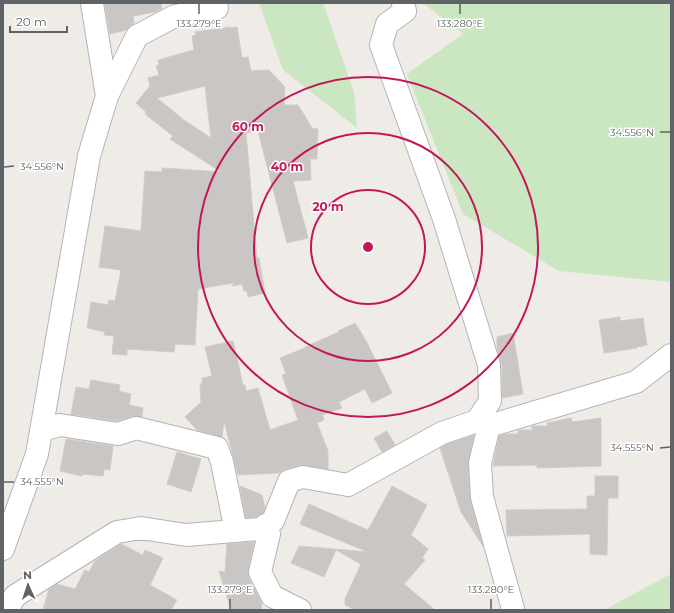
<svg xmlns="http://www.w3.org/2000/svg" width="674" height="613" font-family="Montserrat,sans-serif">
	<style>
		.green { fill: #cae7c2 }
		.building { fill: #cac6c3; stroke: #d4ccc4; fill-rule: evenodd }
		.lines { fill: none; stroke-linecap: round; stroke-linejoin: round }
		.street-casing { stroke: #b1b5b8; stroke-width: 24 }
		.street { stroke: #fff; stroke-width: 22 }
		.ticks { fill: none; stroke: #5d6366; stroke-width: 1.5 }
		.ring { fill: none; stroke: #c2185b; stroke-width: 2 }
		.ticks-label { font-size: 10px; text-anchor: middle; fill: #5d6366; stroke: #fff; stroke-width: 3; stroke-linejoin: round; paint-order: stroke }
		.centre { fill: #c2185b; stroke: #fff; stroke-width: 2 }
		.ring-label { font-size: 12px; text-anchor: middle; font-weight: bold; fill: #c2185b; stroke: #fff; stroke-width: 3; stroke-linejoin: round; paint-order: stroke }
	</style>
	<rect width="100%" height="100%" fill="#efebe6"/>
	<path class="green" d="M259 3H323L354 92 357 128 283 70Z
		M423 3H671V282L559 271 463 214 407 74 463 34Z
		M671 574V610H604Z"/>
	<path class="building" d="M105 3H161L162 9 155 12 133 16 134 23 126 30 110 34Z
		M230 27V28L237 27 242 58 248 57 251 71 269 70 285 87 284 105H298L312 128 318 129 317 159H310L311 180 293 181 308 238 287 243 258 131 246 133 257 259 259 258 265 293 248 297 247 291H244L242 284 233 286V283L198 289 195 345 175 344 174 352 127 349V355L112 354 114 336 104 335 105 332 87 328 91 302 108 305 109 300 115 301 121 270 99 267 105 226 141 231 145 171 162 172V168L221 172 170 139 173 136 145 114 146 112 136 103 150 86 148 78 159 75 156 66 159 65 158 60 194 50 192 36 196 35 195 32ZM205 86 211 138 184 120 157 98Z
		M620 317V321L643 318 647 345 637 347V348L604 353 599 320Z
		M355 323 365 339 392 393 372 403 365 389 339 402 342 408 322 415 324 420 317 423 328 451V469L300 465 285 469 279 473 238 475 224 421 222 437 197 430 185 417 201 402 200 384H202V378L212 376 205 347 233 341 243 385H245L246 391 258 388 270 430 298 420 282 375 286 374 280 358 305 348V347L339 332 338 331Z
		M513 333 523 394 502 398V365L497 348V337Z
		M91 380 120 385 119 391 131 394 129 405 143 408 142 417 132 416 117 421 71 414 76 387 89 389Z
		M571 418 572 422 601 418V466L537 468V465L493 466 499 436 506 434H518V430H532V426H548L547 423Z
		M387 431 395 445 382 452 374 438Z
		M474 435 468 464 470 498 483 546 461 512 440 448 447 444Z
		M66 439 113 446 110 470 104 469 103 476 83 474 82 476 60 471Z
		M177 452 201 459 191 492 167 484Z
		M595 476H618V498H608L607 555 590 554V534L507 536 506 510 587 509V496H595Z
		M240 486 262 495 265 508 263 513 256 517 246 518Z
		M392 486 427 505 411 535 428 549 422 558 425 560 404 584 435 610H355L345 605V599L361 564 336 550 324 577 291 563 299 546 368 552 300 524 309 504 368 530Z
		M254 542 248 570 249 578 262 603 261 610H231L219 571 225 572 227 544Z
		M121 544 143 555 145 550 163 558 150 585 177 600 171 610H43L49 589 57 584 75 589 85 570 89 572 95 561Z"/>
	<g class="lines">
		<g class="street-casing">
			<path id="street" d="M92 3 107 96
				M403 3 405 11 387 24 381 45 444 219 489 365 490 401 477 421
				M489 426 636 382 671 355
				M41 430 60 425 118 434 136 428 217 448 222 462 236 531
				M266 525 269 534 260 572 272 596 300 610
				M3 549 37 454 89 156 107 96 137 36 175 16 217 8
				M7 610 15 596 117 532 141 528 186 535 260 529 273 521 289 481 303 477 348 485 442 433 477 421 489 426 480 463 482 497 513 609 512 610"/>
		</g>
		<use href="#street" class="street"/>
	</g>
	<path class="ticks" d="M199 4V14M460 4V14M660 132H670M4 167 14 166M660 448 670 447M4 482H14M230 599V609M491 599V609"/>
	<g class="ring">
		<circle cx="368" cy="247" r="57"/>
		<circle cx="368" cy="247" r="114"/>
		<circle cx="368" cy="247" r="170"/>
	</g>
	<g class="ticks-label">
		<text x="199" y="27">133.279°E</text>
		<text x="460" y="27">133.280°E</text>
		<text x="632" y="136">34.556°N</text>
		<text x="42" y="170">34.556°N</text>
		<text x="632" y="451">34.555°N</text>
		<text x="42" y="485">34.555°N</text>
		<text x="230" y="593">133.279°E</text>
		<text x="491" y="593">133.280°E</text>
	</g>
	<circle cx="368" cy="247" r="6" class="centre"/>
	<g class="ring-label">
		<text x="248" y="131">60 m</text>
		<text x="287" y="171">40 m</text>
		<text x="328" y="211">20 m</text>
	</g>
	<rect width="674" height="613" fill="none" stroke="#5d6366" stroke-width="8"/>
	<g transform="translate(28 585) rotate(357)" stroke="#ffffff" stroke-width="3" paint-order="stroke">
	<path d="M0-3L7 15L0 10L-7 15Z" fill="#5d6366"/>
	<text y="-6" font-size="11" font-weight="bold" text-anchor="middle" fill="#5d6366">N</text>
	</g>
	<path d="M10 26v6h57v-6" fill="none" stroke="#5d6366" stroke-width="2"/>
	<text x="16" y="26" font-size="12" fill="#5d6366" stroke="#ffffff" stroke-width="3" paint-order="stroke">20 m</text>
</svg>
